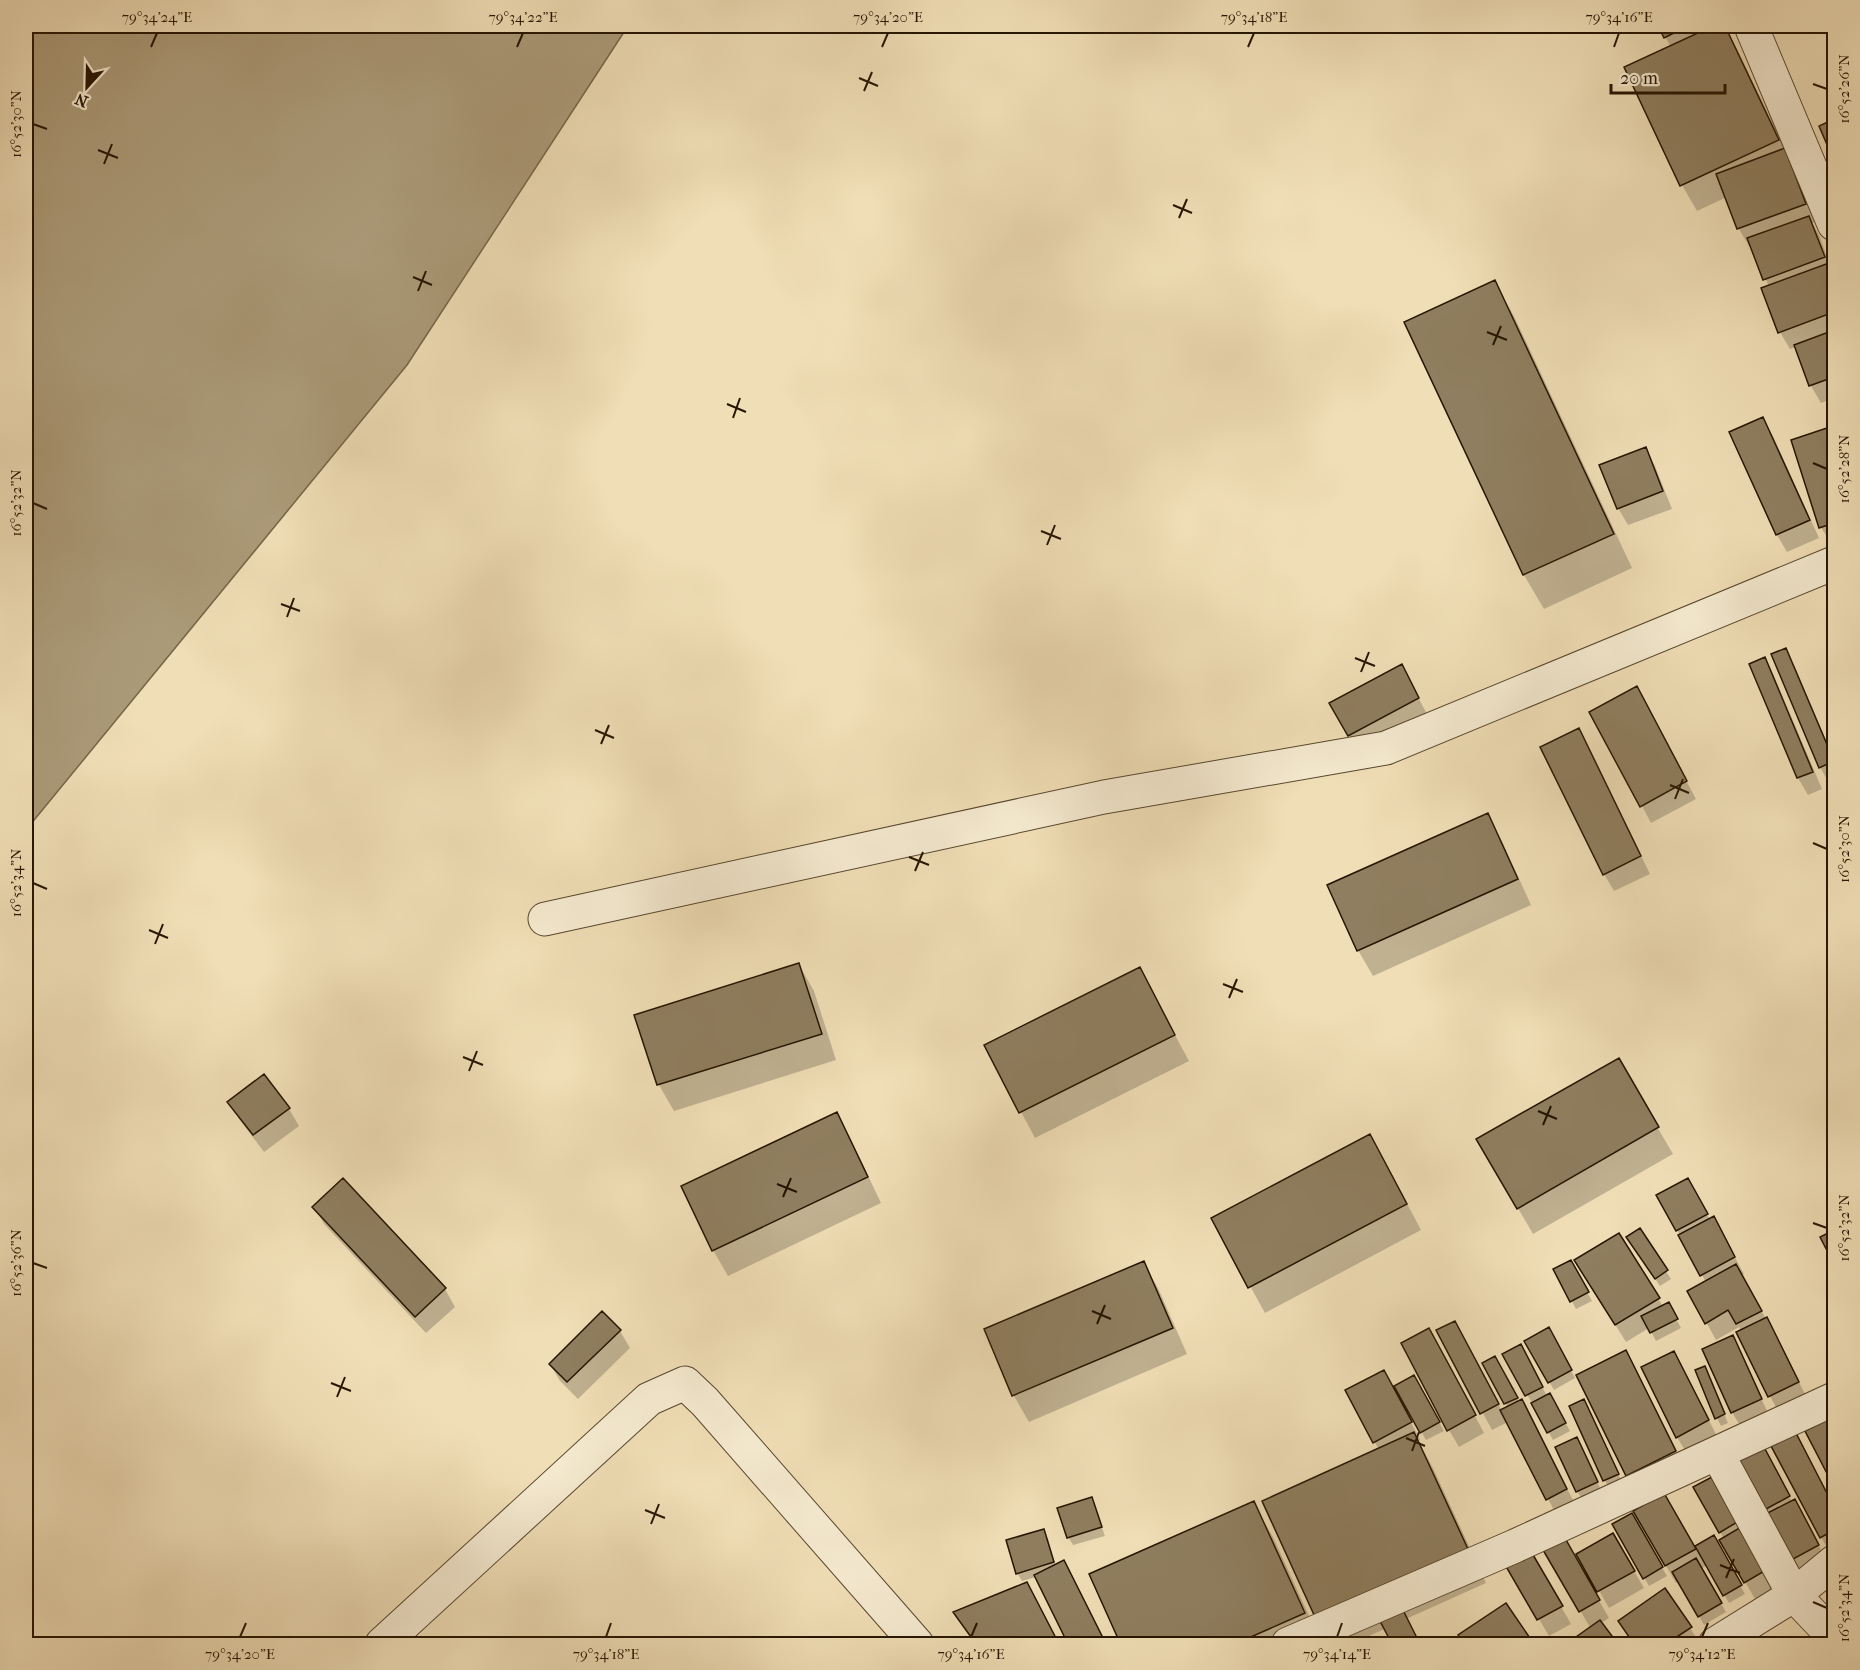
<svg xmlns="http://www.w3.org/2000/svg" width="1860" height="1670" font-family="'IM FELL French Canon',serif">
	<style>
		.water { fill: #ab9a78; stroke: #766548; stroke-width: 1.5 }
		.shadow { fill: #0003 }
		.building { fill: #8f7e5f; stroke: #261501; stroke-width: 1.5 }
		.lines { fill: none; stroke-linecap: round; stroke-linejoin: round }
		.street-casing { stroke: #58472e; stroke-width: 35 }
		.street { stroke: #f5ead0; stroke-width: 33 }
		.ticks { fill: none; stroke: #261501; stroke-width: 2 }
		.neatline { fill: none; stroke: #261501; stroke-width: 2 }
		.ticks-label { font-size: 15px; text-anchor: middle; fill: #261501 }
	</style>
	<rect width="100%" height="100%" fill="#f0deb6"/>
	<filter id="stains"><feTurbulence type="fractalNoise" baseFrequency=".00333" numOctaves="4"/><feColorMatrix values="0 0 0 0 .2 0 0 0 0 .09 0 0 0 0 .02 0 0 0 .5 -.17"/></filter>
	<radialGradient id="worn" r=".72"><stop offset=".6" stop-color="#630" stop-opacity="0"/><stop offset="1" stop-color="#630" stop-opacity=".3"/></radialGradient>
	<path class="water" d="M26 26H628L407 365 26 830Z"/>
	<path class="shadow" d="M1305 26H1324L1308 31Z
		M1659 26H1726V29L1737 49 1794 167 1815 222 1812 223 1819 235 1834 276V398L1821 403 1811 386 1796 347 1790 349 1780 332 1769 287 1752 245 1749 246 1739 229 1727 197 1697 211 1682 185 1626 68 1671 47Z
		M1834 120V158L1821 126Z
		M1494 282 1514 316 1632 568 1544 609 1524 575 1406 323Z
		M1763 419 1773 436 1819 538 1787 552 1777 535 1731 433Z
		M1827 430 1834 443V543L1831 544 1821 527Z
		M1645 448 1655 466 1672 509 1628 525 1618 508Z
		M1785 650 1795 667 1834 759V783L1830 785 1820 767 1773 655Z
		M1765 659 1774 676 1822 789 1808 795 1798 778 1751 664Z
		M1411 684 1428 716 1359 753 1349 735Z
		M1646 706 1696 799 1651 823 1642 806Z
		M1579 730 1650 874 1614 891 1604 874Z
		M1487 815 1502 841 1531 905 1373 976 1358 950Z
		M799 965 814 991 836 1060 674 1111 659 1085 636 1016Z
		M1139 969 1189 1061 1035 1138 986 1046Z
		M1618 1060 1673 1154 1533 1234 1478 1140Z
		M229 1102 289 1109 299 1126 264 1152 239 1119Z
		M836 1114 851 1140 881 1203 728 1276 713 1250Z
		M1385 1162 1421 1230 1265 1313 1213 1219Z
		M343 1180 445 1289 455 1307 426 1333 324 1224 314 1207Z
		M1687 1180 1710 1220 1723 1235 1744 1274 1741 1276 1776 1336 1808 1400 1779 1413 1770 1396 1739 1327 1716 1340 1689 1291 1706 1282 1658 1196Z
		M1639 1230 1671 1279 1660 1286 1633 1246Z
		M1570 1262 1592 1301 1576 1309 1555 1270Z
		M1143 1263 1158 1288 1187 1354 1029 1422 1014 1396 986 1330Z
		M1586 1278 1658 1298 1663 1307 1668 1304 1681 1328 1656 1341 1649 1328 1626 1342Z
		M1548 1329 1575 1378 1554 1390 1526 1341Z
		M620 1331 630 1348 578 1399 560 1381 550 1364Z
		M1439 1331 1464 1340 1502 1411 1508 1408 1484 1363 1495 1358 1519 1402 1531 1418 1576 1506 1557 1516 1508 1422 1492 1430Z
		M1732 1337 1770 1417 1742 1429 1732 1412Z
		M1520 1346 1547 1396 1550 1395 1570 1431 1553 1440 1504 1354Z
		M1439 1347 1484 1433 1459 1447 1449 1430Z
		M1674 1353 1718 1438 1687 1454 1677 1437Z
		M1704 1368 1728 1423 1721 1426 1717 1418Z
		M1635 1369 1685 1469 1638 1493 1578 1376Z
		M1414 1377 1444 1431 1426 1440 1396 1387Z
		M1394 1389 1420 1440 1418 1441 1433 1468 1486 1583 1406 1619 1420 1644H1393L1385 1629 1350 1644H1333L1317 1616 1379 1450 1347 1390Z
		M1571 1406 1588 1409 1622 1482 1609 1489Z
		M1834 1417V1483L1807 1432Z
		M1581 1447 1601 1490 1582 1499 1577 1491Z
		M1805 1452 1834 1508V1553L1831 1554 1821 1537Z
		M1773 1466 1792 1502 1804 1518 1828 1563 1796 1580 1758 1513Z
		M1722 1473 1781 1584 1755 1599 1721 1540 1724 1539 1695 1488Z
		M1091 1499 1105 1536 1073 1545 1068 1537Z
		M1253 1503 1273 1537 1322 1644H1119Z
		M1635 1512 1694 1548 1713 1537 1745 1594 1729 1603 1707 1565 1701 1569 1726 1612 1704 1625 1679 1581 1676 1583Z
		M1631 1515 1667 1576 1649 1586 1614 1525Z
		M1043 1530 1048 1539 1056 1566 1073 1579 1106 1644H1070L1036 1577 1022 1581 1017 1573Z
		M1613 1535 1644 1588 1609 1608 1578 1554Z
		M1564 1540 1609 1618 1601 1623 1616 1644H1568L1591 1629 1545 1550Z
		M1529 1550 1571 1624 1549 1636 1506 1563Z
		M1036 1602 1058 1644H975L955 1613Z
		M1506 1605 1532 1644H1466L1460 1635Z
		M1620 1621 1690 1628 1700 1644H1634Z"/>
	<path class="building" d="M1658 26H1688L1664 38Z
		M1713 26H1725L1779 140 1680 186 1624 67Z
		M1834 119V161L1819 126Z
		M1785 148 1806 204 1737 229 1716 174Z
		M1809 216 1825 257 1763 280 1747 238Z
		M1829 263 1834 278V312L1778 333 1761 288Z
		M1495 280 1614 534 1523 575 1404 322Z
		M1834 330V377L1809 386 1794 345Z
		M1763 417 1810 520 1776 535 1729 432Z
		M1827 428 1834 449V523L1819 528 1791 440Z
		M1646 447 1663 491 1617 509 1599 465Z
		M1786 648 1834 761 1819 768 1771 654Z
		M1765 657 1813 772 1797 778 1749 664Z
		M1402 664 1419 698 1348 736 1329 703Z
		M1637 686 1687 781 1640 807 1589 712Z
		M1579 728 1641 856 1603 875 1540 747Z
		M1488 813 1518 879 1357 951 1327 885Z
		M799 963 822 1034 657 1085 634 1015Z
		M1140 967 1175 1035 1019 1113 984 1045Z
		M1619 1058 1659 1127 1517 1209 1476 1139Z
		M264 1074 290 1108 253 1135 227 1102Z
		M837 1112 868 1177 712 1251 681 1186Z
		M1370 1134 1407 1204 1248 1288 1211 1218Z
		M343 1178 446 1288 415 1317 312 1207Z
		M1688 1178 1708 1214 1676 1231 1656 1195Z
		M1714 1216 1735 1257 1700 1276 1678 1235Z
		M1640 1228 1668 1270 1655 1279 1626 1237Z
		M1834 1230V1264L1820 1237Z
		M1619 1233 1660 1298 1615 1325 1574 1260Z
		M1571 1260 1589 1292 1570 1302 1553 1269Z
		M1144 1261 1173 1328 1012 1396 984 1329Z
		M1736 1264 1762 1311 1736 1324 1728 1310 1705 1324 1687 1291Z
		M1669 1302 1678 1319 1650 1333 1641 1316Z
		M602 1311 621 1330 567 1382 549 1364Z
		M1767 1317 1799 1382 1768 1397 1736 1332Z
		M1455 1321 1499 1404 1480 1414 1436 1330Z
		M1549 1327 1572 1370 1548 1383 1524 1341Z
		M1429 1328 1476 1415 1447 1431 1401 1343Z
		M1733 1335 1762 1399 1731 1413 1702 1349Z
		M1521 1344 1543 1387 1525 1396 1502 1354Z
		M1626 1350 1676 1451 1626 1476 1576 1375Z
		M1674 1351 1709 1420 1676 1438 1641 1367Z
		M1495 1356 1518 1398 1504 1404 1482 1363Z
		M1705 1366 1725 1414 1715 1419 1695 1370Z
		M1384 1370 1412 1422 1373 1443 1345 1390Z
		M1414 1375 1440 1422 1420 1433 1394 1386Z
		M1550 1393 1566 1423 1547 1433 1531 1403Z
		M1522 1399 1567 1489 1546 1500 1500 1410Z
		M1584 1399 1619 1474 1603 1481 1569 1406Z
		M1834 1416V1487L1805 1431Z
		M1414 1432 1468 1549 1315 1617 1262 1501Z
		M1796 1433 1834 1507V1530L1820 1538 1771 1446Z
		M1577 1437 1598 1482 1576 1492 1555 1447Z
		M1764 1447 1790 1496 1757 1514 1730 1464Z
		M1723 1471 1749 1515 1719 1533 1693 1487Z
		M1664 1493 1696 1549 1665 1566 1633 1511Z
		M1092 1497 1102 1527 1067 1538 1057 1508Z
		M1795 1499 1819 1545 1784 1564 1760 1517Z
		M1254 1501 1305 1613 1235 1644H1115L1120 1643 1089 1574Z
		M1632 1513 1663 1567 1643 1579 1612 1524Z
		M1748 1523 1773 1566 1744 1583 1719 1540Z
		M1044 1529 1054 1562 1016 1574 1006 1540Z
		M1613 1533 1635 1571 1597 1592 1576 1554Z
		M1714 1535 1742 1585 1723 1596 1695 1546Z
		M1565 1538 1600 1600 1579 1612 1543 1550Z
		M1529 1548 1563 1606 1537 1620 1504 1563Z
		M1696 1558 1722 1603 1698 1617 1672 1572Z
		M1064 1560 1102 1636 1085 1644H1068L1034 1575Z
		M1027 1582 1059 1644H976L953 1612Z
		M1665 1588 1692 1627 1666 1644H1634L1618 1621Z
		M1506 1603 1534 1644H1465L1458 1635Z
		M1403 1610 1420 1644H1392L1380 1621Z
		M1600 1620 1618 1644H1566Z"/>
	<g class="lines">
		<g class="street-casing">
			<path id="street" d="M1751 26 1834 224
				M545 919 1104 797 1386 748 1834 563
				M1717 1453 1794 1595 1834 1637
				M382 1644 649 1399 685 1383 705 1402 917 1644
				M1288 1644 1515 1546 1834 1399
				M1715 1644 1794 1595 1834 1562"/>
		</g>
		<use href="#street" class="street"/>
	</g>
	<path class="ticks" d="M151 47 157 33M517 47 523 33M882 47 888 33M1248 47 1254 33M1614 47 1619 33M859 78 878 86M1813 84 1827 89M864 91 872 72M33 124 47 129M98 150 118 158M104 164 112 144M1173 205 1192 213M1179 218 1187 199M413 277 432 285M418 291 426 271M1487 332 1507 340M1493 345 1501 326M727 404 746 412M733 418 740 398M1813 463 1827 469M33 503 47 509M1041 531 1061 539M1047 545 1055 525M281 604 300 611M287 617 294 598M1355 658 1375 666M1361 672 1369 652M595 730 614 738M601 744 609 725M1670 785 1689 793M1675 799 1683 779M1813 843 1827 849M909 857 929 865M915 871 923 852M33 883 47 889M149 930 168 938M155 944 163 924M1223 984 1243 992M1229 998 1237 979M463 1057 483 1065M469 1071 477 1051M1538 1111 1557 1119M1543 1125 1551 1106M777 1184 797 1192M783 1197 791 1178M1813 1223 1827 1228M33 1263 47 1268M1092 1311 1111 1319M1097 1324 1105 1305M331 1383 351 1391M337 1397 345 1377M1406 1438 1425 1446M1412 1451 1419 1432M645 1510 665 1518M651 1524 659 1504M1720 1565 1740 1573M1726 1578 1734 1559M1813 1602 1827 1608M240 1637 246 1623M606 1637 611 1623M971 1637 977 1623M1337 1637 1342 1623M1702 1637 1708 1623"/>
	<rect width="1860" height="1670" fill="none" stroke="#f0deb6" stroke-width="66"/>
	<g transform="translate(87 87) rotate(202)" stroke="#f5ead0" stroke-width="4.5" paint-order="stroke">
	<path d="M0-4.5L10 22L0 15L-10 22Z" fill="#261501"/>
	<text y="-9" font-size="16" font-weight="bold" text-anchor="middle" fill="#261501">N</text>
	</g>
	<path d="M1611 84v9h114v-9" fill="none" stroke="#261501" stroke-width="3"/>
	<text x="1620" y="84" font-size="18" fill="#261501" stroke="#f5ead0" stroke-width="4.5" paint-order="stroke">20 m</text>
	<rect x="33" y="33" width="1794" height="1604" class="neatline"/>
	<g class="ticks-label">
		<text x="157" y="22">79°34'24"E</text>
		<text x="523" y="22">79°34'22"E</text>
		<text x="888" y="22">79°34'20"E</text>
		<text x="1254" y="22">79°34'18"E</text>
		<text x="1619" y="22">79°34'16"E</text>
		<text transform="translate(1844 89) rotate(-90)" y="5">16°52'26"N</text>
		<text transform="translate(16 124) rotate(-90)" y="5">16°52'30"N</text>
		<text transform="translate(1844 469) rotate(-90)" y="5">16°52'28"N</text>
		<text transform="translate(16 503) rotate(-90)" y="5">16°52'32"N</text>
		<text transform="translate(1844 849) rotate(-90)" y="5">16°52'30"N</text>
		<text transform="translate(16 883) rotate(-90)" y="5">16°52'34"N</text>
		<text transform="translate(1844 1228) rotate(-90)" y="5">16°52'32"N</text>
		<text transform="translate(16 1263) rotate(-90)" y="5">16°52'36"N</text>
		<text transform="translate(1844 1608) rotate(-90)" y="5">16°52'34"N</text>
		<text x="240" y="1659">79°34'20"E</text>
		<text x="606" y="1659">79°34'18"E</text>
		<text x="971" y="1659">79°34'16"E</text>
		<text x="1337" y="1659">79°34'14"E</text>
		<text x="1702" y="1659">79°34'12"E</text>
	</g>
	<rect width="100%" height="100%" filter="url(#stains)"/>
	<rect width="100%" height="100%" fill="url(#worn)"/>
</svg>
